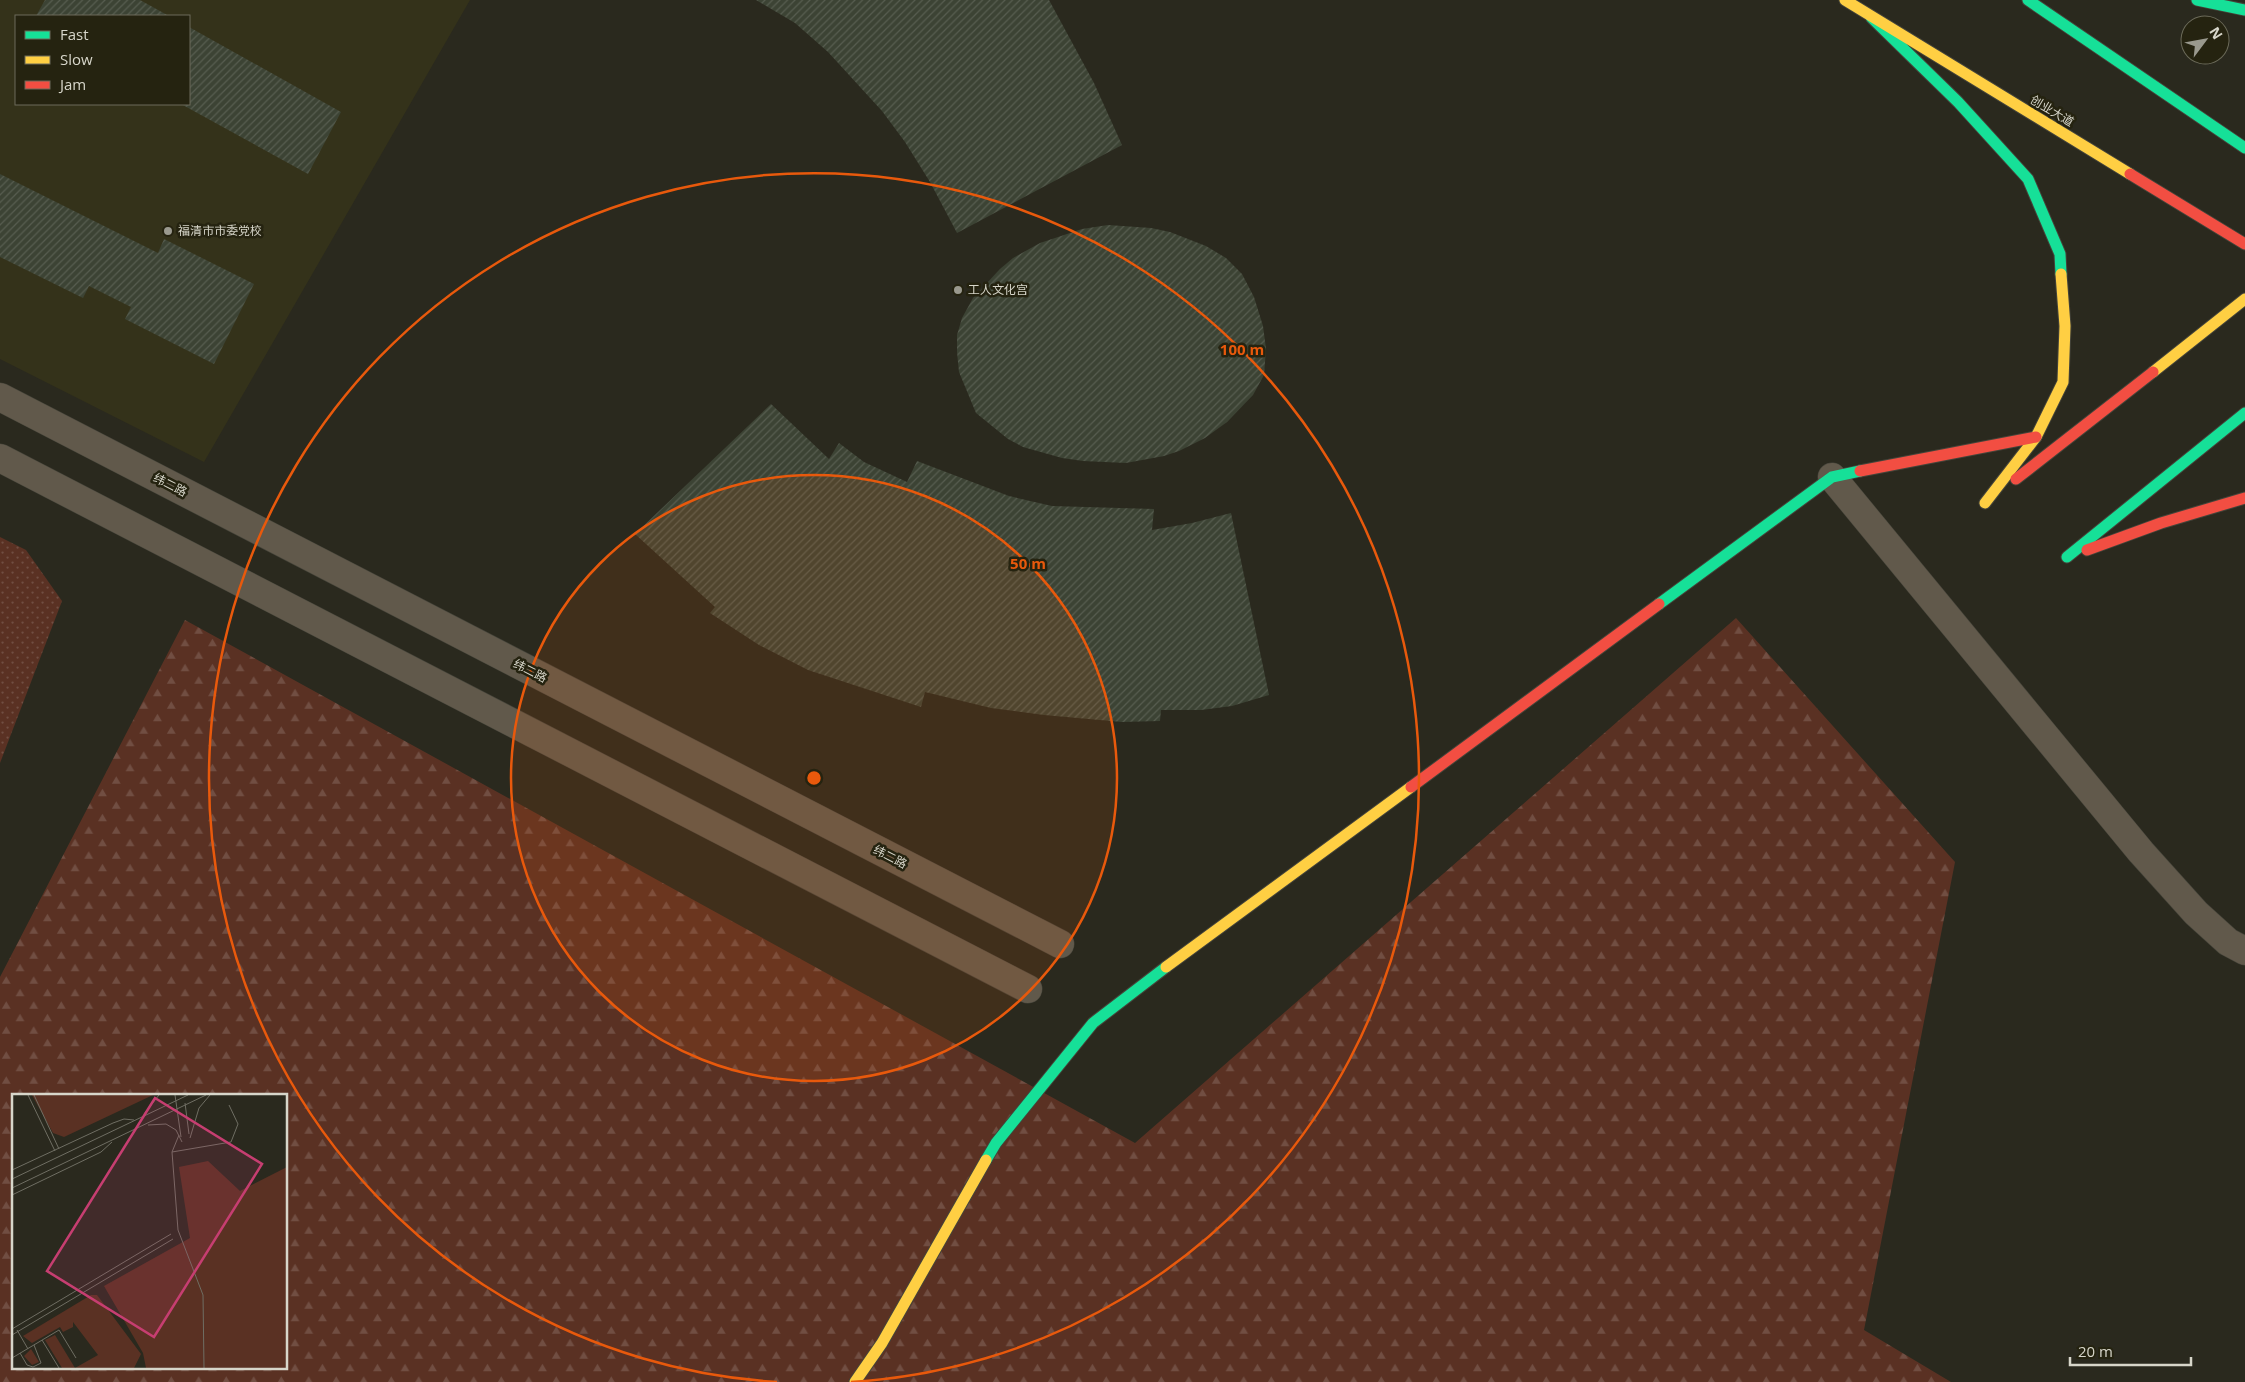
<svg xmlns="http://www.w3.org/2000/svg" width="2245" height="1382" font-family="'Open Sans','Noto Sans SC',sans-serif">
	<style>
		.built { fill: #34321a; fill-rule: evenodd }
		.green { fill: url(#green-dots) }
		.forest { fill: url(#forest-firs); fill-rule: evenodd }
		.building { fill: url(#building-hatch) }
		.lines { fill: none; stroke-linecap: round; stroke-linejoin: round }
		.street-casing { stroke: #45443a; stroke-width: 29 }
		.fast-casing { stroke: #45443a; stroke-width: 13 }
		.slow-casing { stroke: #45443a; stroke-width: 13 }
		.jam-casing { stroke: #45443a; stroke-width: 13 }
		.street { stroke: #61594b; stroke-width: 28 }
		.fast { stroke: #16e098; stroke-width: 11 }
		.slow { stroke: #ffcf43; stroke-width: 11 }
		.jam { stroke: #f24e42; stroke-width: 11 }
		.ring { fill: none; stroke: #e8590c; stroke-width: 2.5 }
		.poi-dot { fill: #9a998e; stroke: #252310; stroke-width: 2 }
		.labels { text-anchor: middle; stroke-width: 5; stroke-linejoin: round; paint-order: stroke }
		.street-label { font-size: 12px; fill: #d7d6ca; stroke: #252310 }
		.poi-label { font-size: 12px; fill: #d7d6ca; stroke: #252310; text-anchor: start }
		.inset-road { fill: none; stroke: #6f6e63; stroke-width: 1 }
		.view { fill: #c63e71; fill-opacity: 0.15; stroke: #c63e71; stroke-width: 2.5 }
		.inset-edge { fill: none; stroke: #d7d6ca; stroke-width: 2.5 }
		.centre { fill: #e8590c; stroke: #252310; stroke-width: 2.5 }
		.ring-label { font-size: 15px; text-anchor: middle; font-weight: bold; fill: #e8590c; stroke: #252310; stroke-width: 5; stroke-linejoin: round; paint-order: stroke }
	</style>
	<defs>
		<pattern id="green-dots" width="8" height="8" patternUnits="userSpaceOnUse" patternTransform="scale(1.25)"><rect width="8" height="8" fill="#5a3123"/><path d="M2 2h.1M6 6h.1" fill="none" stroke="#714e42" stroke-width="1.8" stroke-linecap="round"/></pattern>
		<pattern id="forest-firs" width="22" height="20" patternUnits="userSpaceOnUse" patternTransform="scale(1.25)"><rect width="22" height="20" fill="#5a3123"/><path d="M5 1l3.5 6h-7zM16 11l3.5 6h-7z" fill="#714e42"/></pattern>
		<pattern id="building-hatch" width="6" height="6" patternUnits="userSpaceOnUse" patternTransform="scale(1.25)"><rect width="6" height="6" fill="#3c4334"/><path d="M-1 1l2-2M0 6l6-6M5 7l2-2" fill="none" stroke="#575d50"/></pattern>
	</defs>
	<rect width="100%" height="100%" fill="#2a291e"/>
	<path class="built" d="M0 0H470L204 462 0 359ZM16 16H189V104H16Z"/>
	<path class="green" d="M0 537 26 550 62 601 0 763Z"/>
	<path class="forest" d="M1736 618 1955 862 1864 1330 1951 1382H0V977L185 620 1135 1143ZM14 1096H286V1368H14Z"/>
	<path class="building" d="M45 0H140L169 16H36Z
		M756 0H1049L1094 83 1122 145 957 233 930 182 905 142 882 111 828 52 795 23Z
		M189 27 341 112 308 174 181 104H189Z
		M0 174 158 253 164 239 254 284 214 364 125 319 131 307 89 286 83 298 0 257Z
		M1108 225 1151 228 1170 232 1206 246 1226 258 1242 274 1254 297 1263 326 1266 349 1264 375 1253 395 1227 422 1205 438 1179 451 1164 456 1126 463 1083 461 1062 458 1023 447 1008 439 976 413 959 372 957 352V335L962 318 973 298 1000 269 1013 258 1040 243 1082 229Z
		M771 404 829 459 839 443 864 462 907 482 917 461 1009 496 1052 506 1154 509 1152 530 1192 523 1231 513 1269 695 1232 706 1201 710H1161L1160 721 1122 722 1044 715 991 708 925 692 921 707 808 670 759 645 710 613 715 607 635 534Z"/>
	<g class="lines">
		<g class="street-casing">
			<path id="street" d="M0 397 1060 944
				M0 458 1028 989
				M1832 477 2141 852 2196 913 2228 942 2245 951"/>
		</g>
		<g class="fast-casing">
			<path id="fast" d="M2028 0 2245 148
				M2197 0 2245 10
				M1871 17 1958 102 2028 179 2060 254 2061 274
				M2067 557 2245 413
				M1659 604 1832 477 1860 471
				M986 1160 996 1143 1093 1023 1166 967"/>
		</g>
		<g class="slow-casing">
			<path id="slow" d="M1845 0 2130 174
				M2153 372 2245 299
				M1985 503 2036 437 2063 382 2065 326 2061 274
				M1166 967 1411 787
				M855 1382 882 1343 986 1160"/>
		</g>
		<g class="jam-casing">
			<path id="jam" d="M2130 174 2245 244
				M1860 471 2036 437
				M2016 479 2153 372
				M2087 550 2161 523 2245 498
				M1411 787 1659 604"/>
		</g>
		<use href="#street" class="street"/>
		<use href="#fast" class="fast"/>
		<use href="#slow" class="slow"/>
		<use href="#jam" class="jam"/>
	</g>
	<circle cx="814" cy="778" r="303" fill="#e8590c" fill-opacity=".12"/>
	<g class="ring">
		<circle cx="814" cy="778" r="303"/>
		<path d="M777 1382A605 605 0 1 1 851 1382"/>
	</g>
	<g class="poi-dot">
		<circle cx="168" cy="231" r="5"/>
		<circle cx="958" cy="290" r="5"/>
	</g>
	<g class="labels">
		<g class="street-label">
			<text transform="translate(2052 111) rotate(31)" y="4">创业大道</text>
			<text transform="translate(170 485) rotate(27)" y="4">纬二路</text>
			<text transform="translate(530 671) rotate(27)" y="4">纬二路</text>
			<text transform="translate(890 857) rotate(27)" y="4">纬二路</text>
		</g>
		<g class="poi-label">
			<text x="178" y="235">福清市市委党校</text>
			<text x="968" y="294">工人文化宫</text>
		</g>
	</g>
	<g transform="translate(12 1094)">
		<rect width="275" height="275" fill="#2a291e"/>
		<path d="M20 1H141L52 43 41 39ZM79 201H85L129 260 122 274H50L33 246 43 241 63 274 86 261 61 228V233L51 238 48 233 20 249 11 242ZM19 255 27 268 20 271 12 262Z" fill="#5a3123"/>
		<path d="M196 67 228 97 275 73V274H134L131 259 92 192 178 144 167 73Z" fill="#5a3123"/>
		<path class="inset-road" d="M16 1 43 57M22 1 47 55M163 1 169 43M173 9 177 40M132 20 147 1M136 31 154 30 164 36 170 48M167 41 160 58 166 136 191 201 192 274M178 44 187 14 198 1M160 58 219 48 226 30 217 11M0 76 101 29 112 25 122 26M0 85 176 1M0 94 194 1M0 101 89 58 100 48M0 235 159 140M5 236 16 255M0 241 161 145M30 246 47 274M8 259 15 271 21 273 29 269 22 251M0 264 47 236 64 264"/>
		<path class="view" d="M143 4 250 70 142 243 35 177Z"/>
		<rect width="275" height="275" class="inset-edge"/>
	</g>
	<circle cx="814" cy="778" r="8" class="centre"/>
	<g class="ring-label">
		<text x="1242" y="355">100 m</text>
		<text x="1028" y="569">50 m</text>
	</g>
	<rect x="15" y="15" width="175" height="90" fill="#252310" stroke="#6c6b5a"/>
	<rect x="25" y="31" width="25" height="8" fill="#16e098" stroke="#6c6b5a"/>
	<text x="60" y="40" font-size="15" fill="#d7d6ca">Fast</text>
	<rect x="25" y="56" width="25" height="8" fill="#ffcf43" stroke="#6c6b5a"/>
	<text x="60" y="65" font-size="15" fill="#d7d6ca">Slow</text>
	<rect x="25" y="81" width="25" height="8" fill="#f24e42" stroke="#6c6b5a"/>
	<text x="60" y="90" font-size="15" fill="#d7d6ca">Jam</text>
	<g transform="translate(2205 40) rotate(58)"><circle r="24" fill="#252310" stroke="#6c6b5a"/>
	<path d="M0-4L9 19L0 12L-9 19Z" fill="#9a998e"/>
	<text y="-8" font-size="14" font-weight="bold" text-anchor="middle" fill="#d7d6ca">N</text>
	</g>
	<path d="M2070 1357v8h121v-8" fill="none" stroke="#d7d6ca" stroke-width="2.5"/>
	<text x="2078" y="1357" font-size="15" fill="#d7d6ca" stroke="#252310" stroke-width="4" paint-order="stroke">20 m</text>
</svg>
